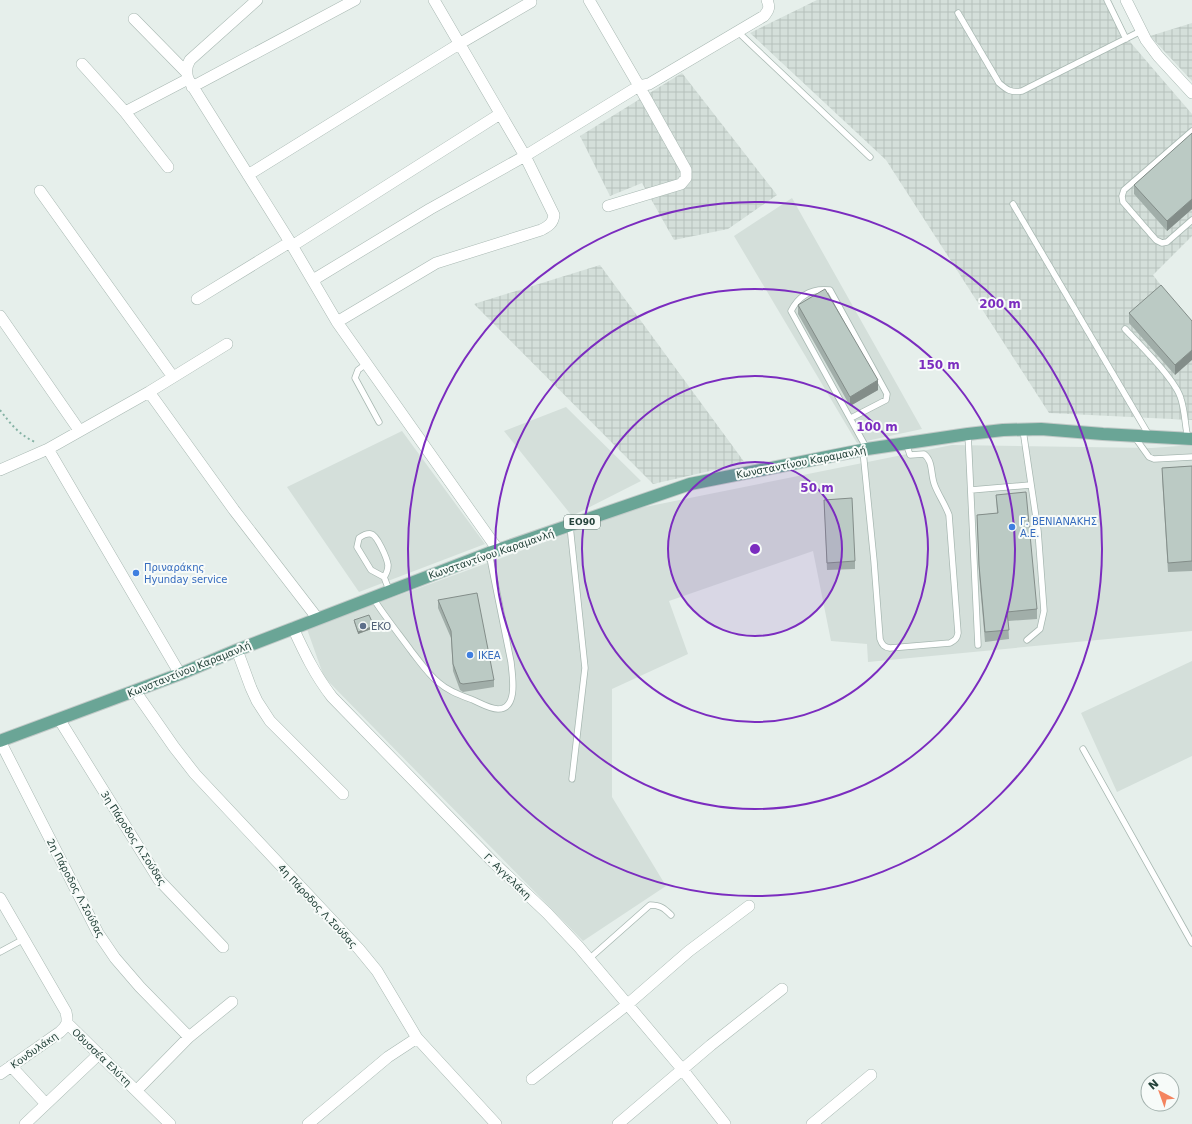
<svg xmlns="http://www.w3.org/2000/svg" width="1192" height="1124" font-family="'DejaVu Sans',sans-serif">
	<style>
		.built { fill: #d4dfda }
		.industrial { fill: url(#industrial-grid) }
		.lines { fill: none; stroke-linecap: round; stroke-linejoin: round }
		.lane-casing { stroke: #a8b8b2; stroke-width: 7 }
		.street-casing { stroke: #a8b8b2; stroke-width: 12 }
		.primary-casing { stroke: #c2cac8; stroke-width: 14 }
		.path { stroke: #86b3a5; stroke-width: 2; stroke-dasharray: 2 3; stroke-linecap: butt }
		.lane { stroke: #fff; stroke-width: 5.5 }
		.street { stroke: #fff; stroke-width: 11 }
		.primary { stroke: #6aa596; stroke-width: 12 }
		.wall { fill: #a1aea9 }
		.shaded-wall { fill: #838d89 }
		.building { fill: #bbcac4; stroke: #838d89 }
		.ring { fill: none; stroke: #7b2cbf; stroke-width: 2 }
		.shop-dot { fill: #3f7fe0; stroke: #f7fbf9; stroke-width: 1.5 }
		.service-dot { fill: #5c6f8a; stroke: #f7fbf9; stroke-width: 1.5 }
		.labels { text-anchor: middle; stroke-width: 4; stroke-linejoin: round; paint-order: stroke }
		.shield { fill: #f7fbf9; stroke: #637a73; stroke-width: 1 }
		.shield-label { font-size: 9px; font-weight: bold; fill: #24423a }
		.street-label { font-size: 10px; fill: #24423a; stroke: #f7fbf9 }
		.shop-label { font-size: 10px; fill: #366cbe; stroke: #f7fbf9; text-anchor: start }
		.service-label { font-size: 10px; fill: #4e5e75; stroke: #f7fbf9; text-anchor: start }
		.centre { fill: #7b2cbf; stroke: #f7fbf9; stroke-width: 2 }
		.ring-label { font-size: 12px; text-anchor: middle; font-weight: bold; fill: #7b2cbf; stroke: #f7fbf9; stroke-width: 4; stroke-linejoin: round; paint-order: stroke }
	</style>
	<defs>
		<pattern id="industrial-grid" width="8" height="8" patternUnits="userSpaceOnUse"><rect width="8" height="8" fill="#d4dfda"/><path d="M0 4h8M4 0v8" fill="none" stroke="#b6c1bc"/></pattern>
	</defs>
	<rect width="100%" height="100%" fill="#e6efeb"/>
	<path class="built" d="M792 198 922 429 857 443 734 236Z
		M566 407 641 481 572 516 504 431Z
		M402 431 485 544 359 592 287 487Z
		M952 445 1152 448 1192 445V631L868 662 867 644 831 641 813 551 669 601 688 654 612 689V797L666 886 583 941 324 677 307 629 635 509Z
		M1192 661V756L1117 792 1081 713Z"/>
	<path class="industrial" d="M817 0H1111L1131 43 1192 114V236L1153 275 1192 325V420L1049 413 886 160 750 33Z
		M1192 23V81L1150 36Z
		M682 73 777 195 728 229 674 240 642 183 610 196 580 136Z
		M600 265 745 463 653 484 474 304Z"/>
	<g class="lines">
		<g class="lane-casing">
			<path id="lane" d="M1107 0 1126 39
				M958 13 999 83C1007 90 1011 93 1022 91L1141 31
				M738 32 870 157
				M1192 131 1124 190 1122 196 1123 202 1156 240 1162 243 1167 242 1192 220
				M1013 204 1150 437
				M1125 329C1139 344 1176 380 1181 399 1185 411 1185 426 1188 439
				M366 364 358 370 355 378 379 422
				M851 418 886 400 887 394 830 290C812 288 799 295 791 311L867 449
				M1023 430 1038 531 1044 611 1040 629 1027 640
				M968 434 978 645
				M1134 436 1149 457 1154 459 1192 457
				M863 451 874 561 880 639C882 645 884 647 890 648L950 643C955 640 957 639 958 633L949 515C945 504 939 496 935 486 930 475 934 462 924 454L910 455 906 443
				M971 490 1030 485
				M570 526 585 668 572 779
				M384 577 371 570 357 547 359 538C362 536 366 533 371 534 377 535 387 558 388 565 388 570 387 573 384 577L389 590
				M373 598C385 617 399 634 412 652 420 662 428 674 438 682 448 691 460 695 473 700 480 703 490 709 498 709 519 709 512 674 511 662L489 553
				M1083 749 1192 943
				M0 952 24 939
				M589 959 650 905C660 905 664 908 671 915"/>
		</g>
		<g class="street-casing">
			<path id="street" d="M257 0 190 60C186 67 186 72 188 79L290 242 337 322 498 550
				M1126 0 1146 40 1158 56 1192 93
				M134 19 186 72
				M82 64 125 112 168 167
				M192 87 355 0
				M125 112 188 79
				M248 175 459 44 531 2
				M40 191 173 377
				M608 206 681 184 686 178V170L639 86 649 84 764 16C769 10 770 7 767 0
				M292 246 500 114
				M313 280 430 209 525 156 639 86 589 0
				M197 299 290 242
				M0 316 79 430
				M337 322 436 263 541 230C549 226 553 223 554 215L525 156 434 0
				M149 392 234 510 318 619
				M48 449 180 674
				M0 470 48 449 149 392 227 344
				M293 628C305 654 315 675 332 697L493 862 547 913 579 947 682 1069 725 1124
				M237 650 251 688 257 701 270 721 343 794
				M135 691 174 747 195 774 359 949 377 971 417 1038 496 1124
				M59 719 159 880 223 947
				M0 741 98 933 115 958 140 987 189 1037
				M0 898 66 1012 67 1018V1023L170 1124
				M11 1066 46 1104
				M0 1074 60 1032 64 1028 67 1023
				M532 1079 628 1004 689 951 749 906
				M137 1090 189 1037 232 1002
				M25 1124 99 1054
				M308 1124 388 1057 417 1038
				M618 1124 711 1045 782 989
				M812 1124 871 1075"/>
		</g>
		<g class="primary-casing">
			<path id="primary" d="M0 741 180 674 237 650 489 553 690 484 867 449 968 434 1003 430 1041 429 1103 434 1192 439"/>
		</g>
		<path class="path" d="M0 410C10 423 19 435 35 442"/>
		<use href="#lane" class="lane"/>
		<use href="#street" class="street"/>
		<use href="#primary" class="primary"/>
	</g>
	<path class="wall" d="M1192 133V209L1167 231 1134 194V185Z
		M798 305 878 390 850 406 798 314Z
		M1129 313 1192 321 1175 375 1129 323Z
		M1192 466V571L1168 572 1162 477V468Z
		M996 495 1037 609V619L1008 621 1009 639 985 642 979 574 977 515 997 513Z
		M824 500 855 561V569L827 570Z
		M438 600 494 680V687L463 692 460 690 453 671 451 638 438 608Z
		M354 620 374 628 358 634 354 622Z"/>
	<path class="shaded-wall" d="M1192 199V209L1167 231V221Z
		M1192 350V360L1175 375V365Z
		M878 380V390L850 406V397Z
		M374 626V628L358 634V632Z"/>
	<path class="building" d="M1192 133V199L1167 221 1134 185Z
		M1161 285 1192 321V350L1175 365 1129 313Z
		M825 289 878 380 850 397 798 305Z
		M1192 466V561L1168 563 1162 468Z
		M1026 492 1037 609 1007 612 1009 630 985 632 979 565 977 515 998 513 996 495Z
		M852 498 855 561 827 563 824 500Z
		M477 593 494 680 463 684 460 683 453 664 451 631 438 600Z
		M369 615 374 626 358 632 354 620Z"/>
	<circle cx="755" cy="549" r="87" fill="#7b2cbf" fill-opacity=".12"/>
	<g class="ring">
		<circle cx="755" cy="549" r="87"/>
		<circle cx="755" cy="549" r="173"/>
		<circle cx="755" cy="549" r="260"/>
		<circle cx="755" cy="549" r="347"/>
	</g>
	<g class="shop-dot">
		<circle cx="1012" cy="527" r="4"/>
		<circle cx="136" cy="573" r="4"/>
		<circle cx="470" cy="655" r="4"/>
	</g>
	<circle class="service-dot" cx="363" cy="626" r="4"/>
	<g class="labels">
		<rect class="shield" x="564" y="515" width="36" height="14" rx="3"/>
		<g class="shield-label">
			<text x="582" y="525">ΕΟ90</text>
		</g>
		<g class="street-label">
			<text transform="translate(801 462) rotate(-11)" y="4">Κωνσταντίνου Καραμανλή</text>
			<text transform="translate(491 554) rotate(-19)" y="4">Κωνσταντίνου Καραμανλή</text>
			<text transform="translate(189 669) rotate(-22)" y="4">Κωνσταντίνου Καραμανλή</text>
			<text transform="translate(134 838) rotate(57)" y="4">3η Πάροδος Λ.Σούδας</text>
			<text transform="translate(508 876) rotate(44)" y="4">Γ. Αγγελάκη</text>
			<text transform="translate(76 888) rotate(62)" y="4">2η Πάροδος Λ.Σούδας</text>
			<text transform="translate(318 906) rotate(47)" y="4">4η Πάροδος Λ.Σούδας</text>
			<text transform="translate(34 1050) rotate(-35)" y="4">Κονδυλάκη</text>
			<text transform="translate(102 1057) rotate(44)" y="4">Οδυσσέα Ελύτη</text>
		</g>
		<g class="shop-label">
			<text x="1020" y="525">Γ. ΒΕΝΙΑΝΑΚΗΣ<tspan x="1020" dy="12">A.E.</tspan></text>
			<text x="144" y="571">Πριναράκης<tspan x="144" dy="12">Hyunday service</tspan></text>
			<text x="478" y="659">IKEA</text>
		</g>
		<g class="service-label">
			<text x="371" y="630">EKO</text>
		</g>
	</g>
	<circle cx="755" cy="549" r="6" class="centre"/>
	<g class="ring-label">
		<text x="1000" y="308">200 m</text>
		<text x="939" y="369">150 m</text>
		<text x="877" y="431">100 m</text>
		<text x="817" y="492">50 m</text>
	</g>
	<g transform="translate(1160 1092) rotate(319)"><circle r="19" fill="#f7fbf9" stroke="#a3b1ad"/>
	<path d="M0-3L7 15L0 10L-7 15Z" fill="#f4845f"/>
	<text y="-6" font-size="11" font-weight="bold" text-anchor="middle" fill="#24423a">N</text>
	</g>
</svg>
